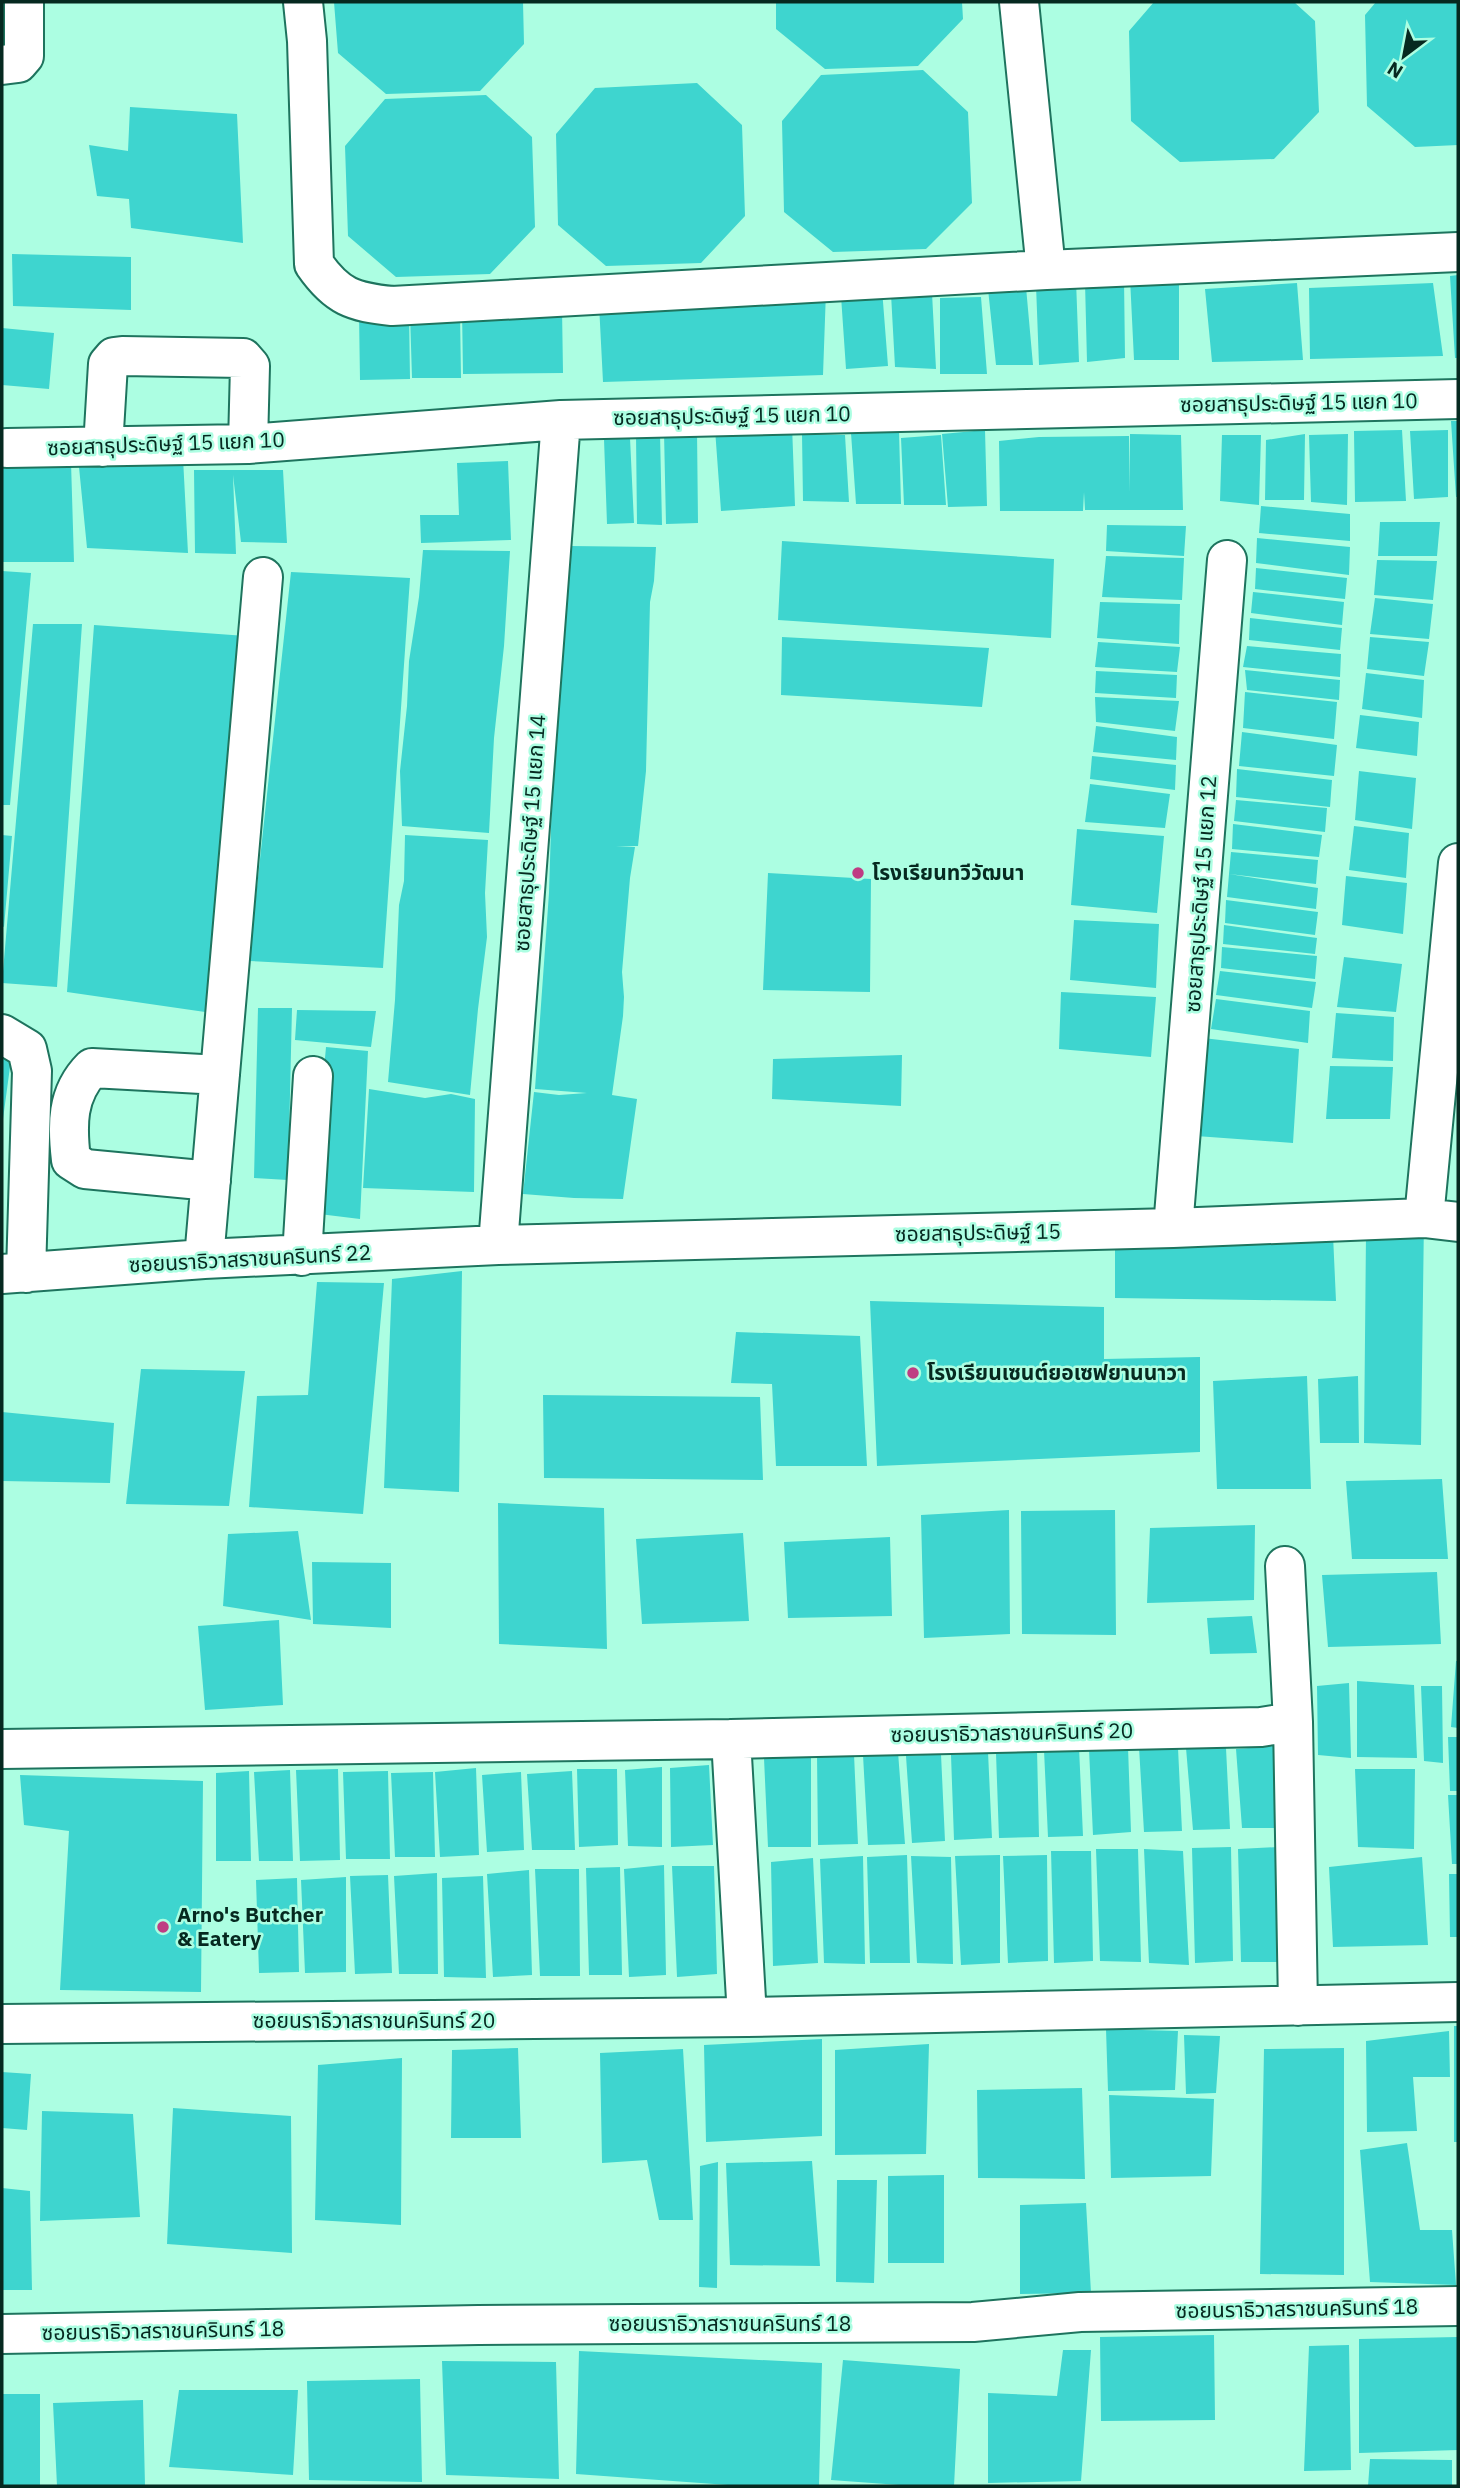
<svg xmlns="http://www.w3.org/2000/svg" width="1460" height="2488" font-family="'IBM Plex Sans','Noto Sans Thai',sans-serif">
	<style>
		.building { fill: #3ed5cf }
		.lines { fill: none; stroke-linecap: round; stroke-linejoin: round }
		.minor-casing { stroke: #1e745e; stroke-width: 42 }
		.minor { stroke: #fff; stroke-width: 38 }
		.poi-dot { fill: #bf3c83; stroke: #acfee2; stroke-width: 2.5 }
		.labels { text-anchor: middle; stroke-width: 5; stroke-linejoin: round; paint-order: stroke }
		.street-label { font-size: 21px; fill: #062920; stroke: #acfee2 }
		.poi-label { font-size: 21px; font-weight: bold; fill: #062920; stroke: #acfee2; text-anchor: start }
	</style>
	<rect width="100%" height="100%" fill="#acfee2"/>
	<path class="building" d="M334 2H523L524 44 480 91 386 94 338 53Z
		M776 2H962L963 19 918 66 825 69 776 29Z
		M1154 2H1294L1315 21 1319 112 1274 159 1180 162 1131 121 1129 31Z
		M1376 2H1458V145L1415 147 1367 106 1365 15Z
		M923 70 968 112 972 203 926 249 833 252 784 212 782 121 821 75Z
		M697 83 742 125 745 216 701 263 606 266 558 225 556 134 595 88Z
		M486 95 532 137 535 227 490 274 396 277 348 236 345 146 385 99Z
		M130 107 237 114 243 243 131 228 129 199 97 196 89 145 128 151Z
		M12 254 131 257V310L13 306Z
		M1458 275V358H1455L1450 276Z
		M1179 276V360H1134L1130 278Z
		M1124 278 1125 358 1087 362 1085 282Z
		M1076 280 1079 362 1039 365 1036 285Z
		M1297 283 1303 360 1212 362 1205 289Z
		M1433 283 1443 356 1310 359 1309 288Z
		M1026 287 1033 365H996L988 289Z
		M882 289 888 366 846 369 841 296Z
		M826 291 823 375 603 382 599 304Z
		M932 293 936 369 895 367 891 294Z
		M981 297 987 374H940V298Z
		M562 308 563 373 463 374 462 309Z
		M410 313H460L461 378H412Z
		M359 314H409L410 379 360 380Z
		M2 328 54 333 49 389 2 385Z
		M1451 421H1458V497H1456Z
		M792 425 795 506 721 511 715 429Z
		M697 430 698 523 666 524 664 432Z
		M985 430 987 506 948 507 942 434Z
		M1402 430 1406 501 1355 502 1354 431Z
		M1448 430V497L1414 499 1410 431Z
		M899 431 901 504H856L851 433Z
		M660 433 662 525 637 524 636 434Z
		M802 434 845 435 849 502 803 501Z
		M1130 434 1181 435 1183 510H1085L1084 492 1083 511H1000L999 441 1039 437 1129 436 1130 493Z
		M1305 434 1304 500H1265L1266 440Z
		M1348 434 1347 505 1311 502 1309 435Z
		M941 435 946 505H904L901 438Z
		M1222 435H1261L1259 505 1220 501Z
		M630 438 634 523 607 524 604 439Z
		M78 457 183 458 188 553 87 548Z
		M508 461 511 540 421 543 420 515H459L457 463Z
		M2 462H71L74 562H2Z
		M194 470H283L287 543 241 542 233 475 236 554 195 553Z
		M1261 506 1350 514V541L1259 533Z
		M1380 522H1440L1437 556H1378Z
		M1107 525 1186 526 1184 556 1106 551Z
		M1257 538 1350 547 1349 575 1256 563Z
		M782 541 1054 559 1051 638 778 620Z
		M570 546 656 547 654 581 650 602 646 771 638 846H616L635 847 630 878 622 972 624 997 623 1016 612 1095 637 1099 623 1199 574 1198 523 1194 534 1092 559 1095 587 1093 535 1089 549 893 553 763 557 740Z
		M423 550 510 551 504 646 494 738 489 833 402 826 400 771 407 706 409 661 419 597Z
		M1106 556 1184 558 1182 600 1102 597Z
		M1377 560 1437 561 1433 600 1374 595Z
		M1256 568 1347 578 1345 599 1255 589Z
		M2 571 31 573 10 805H2Z
		M291 572 410 578 383 968 249 961Z
		M1253 592 1344 602 1342 625 1251 613Z
		M1375 598 1433 604 1429 639 1370 634Z
		M1100 602 1180 604 1179 644 1097 638Z
		M1250 618 1342 628 1340 650 1249 640Z
		M33 624H82L57 987 2 983Z
		M94 625 246 636 212 1013 67 992Z
		M782 637 989 648 982 707 781 695Z
		M1370 637 1429 642 1424 676 1367 669Z
		M1098 642 1180 647 1177 672 1095 667Z
		M1247 646 1341 654 1340 677 1243 667Z
		M1245 670 1340 680 1339 700 1247 690Z
		M1096 671 1177 675 1176 698 1095 693Z
		M1366 673 1424 680 1422 718 1362 709Z
		M1245 692 1337 702 1334 739 1243 728Z
		M1095 697 1179 701 1175 731 1096 722Z
		M1360 715 1419 722 1417 756 1356 748Z
		M1096 726 1177 737 1176 760 1093 752Z
		M1242 732 1337 745 1334 776 1239 766Z
		M1092 756 1176 765 1175 790 1090 779Z
		M1237 769 1332 780 1330 807 1236 797Z
		M1359 771 1416 778 1412 829 1355 820Z
		M1090 784 1170 794 1165 828 1085 822Z
		M1236 800 1327 808 1325 832 1234 821Z
		M1233 824 1322 835 1319 857 1232 849Z
		M1354 826 1409 833 1406 878 1349 870Z
		M1077 829 1164 836 1157 913 1071 905Z
		M2 835 12 836 4 927 2 926Z
		M405 835 488 840 485 893 487 937 478 1009 470 1095 388 1082 395 1000 399 905 404 881Z
		M1231 852 1318 860 1316 884 1229 874Z
		M768 873 871 879 870 992 763 990Z
		M1229 874 1318 888 1316 909 1227 897Z
		M1346 876 1407 883 1403 934 1342 925Z
		M1226 900 1318 912 1315 935 1225 923Z
		M1074 920 1159 924 1156 988 1070 980Z
		M1224 925 1317 938 1315 954 1223 944Z
		M1222 947 1317 956 1315 979 1221 968Z
		M1344 957 1402 964 1396 1012 1337 1007Z
		M1220 971 1316 982 1312 1008 1216 995Z
		M1061 992 1156 997 1151 1057 1059 1049Z
		M1216 999 1310 1011 1308 1043 1211 1029Z
		M258 1008H292L288 1180 254 1178Z
		M297 1010 376 1011 371 1047 295 1040Z
		M1336 1013 1394 1017 1393 1061 1332 1058Z
		M1203 1038 1299 1049 1293 1143 1196 1136Z
		M326 1047 368 1051 360 1219 311 1213Z
		M2 1051 12 1052 3 1119H2Z
		M902 1055 901 1106 772 1099 773 1059Z
		M1330 1066 1393 1067 1390 1119H1326Z
		M369 1089 425 1098 451 1094 475 1099 474 1192 363 1188Z
		M1424 1218 1421 1445 1364 1443 1366 1234Z
		M1333 1235 1336 1301 1115 1298V1245Z
		M462 1271 459 1492 384 1488 392 1279Z
		M317 1282 384 1283 363 1514 249 1507 257 1396 308 1395Z
		M870 1301 1104 1307V1359L1200 1357V1452L877 1466Z
		M736 1332 860 1336 867 1466H776L772 1384 731 1383Z
		M141 1369 245 1371 229 1506 126 1504Z
		M1307 1376 1311 1489H1217L1213 1381Z
		M1358 1376 1359 1443H1320L1318 1379Z
		M543 1395 760 1397 763 1480 544 1478Z
		M2 1412 114 1423 110 1483 2 1481Z
		M1442 1479 1448 1559H1352L1346 1481Z
		M498 1503 604 1508 607 1649 499 1644Z
		M1009 1510 1010 1634 924 1638 921 1515Z
		M1115 1510 1116 1635 1022 1634 1021 1511Z
		M1255 1525 1254 1600 1147 1603 1150 1528Z
		M298 1531 311 1620 223 1606 228 1534Z
		M743 1533 749 1621 642 1624 636 1539Z
		M890 1537 892 1616 788 1618 784 1542Z
		M312 1562 391 1563V1628L313 1624Z
		M1437 1572 1441 1644 1328 1647 1322 1575Z
		M1252 1616 1257 1653 1210 1654 1207 1618Z
		M279 1620 283 1705 205 1710 198 1626Z
		M1456 1661H1458V1728L1451 1727Z
		M1357 1681 1414 1685 1417 1758 1357 1757Z
		M1349 1683 1351 1758 1318 1755 1317 1686Z
		M1421 1686H1442L1443 1763 1424 1761Z
		M1448 1737H1458V1791H1450Z
		M1274 1746 1281 1828H1242L1236 1749Z
		M1079 1747 1083 1836 1048 1837 1044 1750Z
		M1128 1747 1131 1832 1093 1835 1089 1749Z
		M1139 1747 1178 1748 1182 1831 1144 1832Z
		M1186 1748H1226L1230 1829 1193 1830Z
		M1037 1749 1039 1837 999 1838 996 1753Z
		M898 1752 905 1844 868 1845 863 1755Z
		M988 1752 992 1838 954 1840 951 1755Z
		M817 1754H854L858 1844 818 1845Z
		M941 1754 945 1841 912 1843 906 1756Z
		M811 1756V1847H768L764 1758Z
		M709 1765 713 1845 671 1847 670 1768Z
		M662 1767V1847L628 1846 625 1770Z
		M476 1768 479 1855 440 1857 435 1772Z
		M338 1769 340 1860 300 1861 296 1770Z
		M577 1769H617L618 1845 579 1847Z
		M1355 1769H1415L1414 1849 1358 1847Z
		M290 1770 293 1861H259L254 1772Z
		M249 1771 251 1861H216V1773Z
		M388 1771 390 1859H346L343 1772Z
		M572 1771 575 1850H532L527 1774Z
		M433 1772 435 1857H395L391 1773Z
		M521 1772 524 1850 487 1852 482 1775Z
		M20 1775 203 1781 201 1992 60 1990 69 1831 24 1825Z
		M1448 1795H1458V1864H1452Z
		M1231 1847 1233 1961 1195 1963 1192 1848Z
		M1278 1847 1280 1962H1241L1238 1849Z
		M1096 1849H1138L1141 1962 1100 1961Z
		M1144 1849 1183 1851 1189 1965 1149 1963Z
		M1051 1851H1091L1093 1961 1054 1963Z
		M907 1855 910 1963H870L867 1857Z
		M1000 1855V1963L961 1965 955 1856Z
		M1047 1855 1048 1961 1008 1963 1003 1856Z
		M863 1856 865 1964 824 1963 820 1859Z
		M911 1856 951 1857 953 1964 917 1963Z
		M1422 1857 1428 1945 1333 1947 1329 1867Z
		M813 1858 818 1963 773 1966 771 1862Z
		M664 1865 666 1975 629 1977 624 1869Z
		M672 1866H714L717 1974 677 1977Z
		M620 1867 622 1975H589L586 1868Z
		M535 1869H579L580 1976H540Z
		M529 1870 532 1975 493 1977 487 1874Z
		M437 1873 438 1974H399L394 1876Z
		M1449 1874H1458V1937H1450Z
		M388 1875 392 1973 355 1974 350 1876Z
		M483 1876 486 1978 444 1977 442 1878Z
		M346 1877V1972L305 1973 301 1880Z
		M297 1878 299 1972 259 1973 256 1880Z
		M1454 2026H1458V2142H1454Z
		M1106 2029 1178 2031 1175 2090 1108 2091Z
		M1449 2031 1450 2077H1413L1417 2131 1367 2132 1366 2041Z
		M1184 2035 1220 2036 1216 2093 1186 2094Z
		M822 2039V2136L706 2142 704 2045Z
		M929 2044 926 2154 835 2155V2050Z
		M518 2048 521 2138H451L452 2050Z
		M1344 2048V2275L1260 2274 1264 2049Z
		M683 2049 693 2220H659L647 2160 602 2163 600 2053Z
		M402 2058 401 2225 315 2220 318 2065Z
		M2 2072 31 2074 27 2130 2 2128Z
		M1082 2088 1085 2179 978 2178 977 2090Z
		M1109 2095 1214 2099 1211 2176 1111 2178Z
		M173 2108 291 2116 292 2253 167 2244Z
		M42 2111 133 2114 140 2217 40 2221Z
		M1407 2143 1420 2230H1452L1456 2285 1370 2282 1360 2150Z
		M812 2161 820 2266 730 2265 726 2163Z
		M718 2162 717 2288 699 2287 700 2166Z
		M944 2175V2263H888V2176Z
		M837 2180H877L874 2283 836 2282Z
		M2 2188 30 2191 32 2290H2Z
		M1086 2203 1091 2293 1020 2294V2205Z
		M1214 2335 1215 2420 1101 2421 1100 2337Z
		M1458 2337V2450L1359 2453V2339Z
		M1349 2345 1351 2470 1304 2471 1309 2346Z
		M1063 2350H1091L1081 2481 988 2483V2393L1057 2396Z
		M579 2351 822 2363 819 2486H742L576 2474Z
		M843 2360 960 2369 954 2486H913L831 2480Z
		M442 2361 556 2362 559 2479 446 2475Z
		M420 2379 422 2482 309 2480 307 2381Z
		M179 2390H298L293 2475 169 2467Z
		M2 2394H40V2486H2Z
		M143 2400 145 2486H57L53 2403Z
		M1370 2459 1452 2460V2486H1368Z"/>
	<g class="lines">
		<g class="minor-casing">
			<path id="minor" d="M303 2 307 41 314 264C337 297 353 302 392 306L1046 270 1458 252
				M1019 2 1046 270
				M2 65 18 63 24 56V2
				M103 447 108 364 114 357 122 356 243 358 250 366 248 444
				M7 448 248 444 561 420 1458 399
				M2 1034 27 1049 32 1071 26 1273
				M211 1181 85 1169 71 1160C67 1126 66 1094 92 1068L220 1075
				M1424 1218 1458 863
				M1173 1228 1227 560
				M498 1245 561 420
				M302 1256 313 1076
				M204 1259 263 577
				M2 1274 204 1259 498 1245 1173 1228 1424 1218 1458 1222
				M1285 1566 1293 1722 1298 2006
				M2 1749 731 1739
				M747 2017 731 1739 1261 1727 1293 1722
				M2 2024 747 2017 1458 2002
				M2 2334 478 2325 973 2322 1080 2312 1458 2306"/>
		</g>
		<use href="#minor" class="minor"/>
	</g>
	<g class="poi-dot">
		<circle cx="858" cy="873" r="7"/>
		<circle cx="913" cy="1373" r="7"/>
		<circle cx="163" cy="1927" r="7"/>
	</g>
	<g class="labels">
		<g class="street-label">
			<text transform="translate(1299 403) rotate(-1)" y="7">ซอยสาธุประดิษฐ์ 15 แยก 10</text>
			<text transform="translate(732 416) rotate(-1)" y="7">ซอยสาธุประดิษฐ์ 15 แยก 10</text>
			<text transform="translate(166 444) rotate(-2)" y="7">ซอยสาธุประดิษฐ์ 15 แยก 10</text>
			<text transform="translate(530 833) rotate(-86)" y="7">ซอยสาธุประดิษฐ์ 15 แยก 14</text>
			<text transform="translate(1201 894) rotate(-86)" y="7">ซอยสาธุประดิษฐ์ 15 แยก 12</text>
			<text transform="translate(978 1233) rotate(-1)" y="7">ซอยสาธุประดิษฐ์ 15</text>
			<text transform="translate(250 1259) rotate(-3)" y="7">ซอยนราธิวาสราชนครินทร์ 22</text>
			<text transform="translate(1012 1733) rotate(-1)" y="7">ซอยนราธิวาสราชนครินทร์ 20</text>
			<text x="374" y="2028">ซอยนราธิวาสราชนครินทร์ 20</text>
			<text transform="translate(1297 2309) rotate(-1)" y="7">ซอยนราธิวาสราชนครินทร์ 18</text>
			<text x="730" y="2331">ซอยนราธิวาสราชนครินทร์ 18</text>
			<text transform="translate(163 2331) rotate(-1)" y="7">ซอยนราธิวาสราชนครินทร์ 18</text>
		</g>
		<g class="poi-label">
			<text x="872" y="880">โรงเรียนทวีวัฒนา</text>
			<text x="927" y="1380">โรงเรียนเซนต์ยอเซฟยานนาวา</text>
			<text x="177" y="1922">Arno's Butcher<tspan x="177" dy="24">&amp; Eatery</tspan></text>
		</g>
	</g>
	<rect width="1460" height="2488" fill="none" stroke="#062920" stroke-width="7"/>
	<g transform="translate(1404 56) rotate(212)" stroke="#acfee2" stroke-width="5" paint-order="stroke">
	<path d="M0-5L12 26L0 18L-12 26Z" fill="#062920"/>
	<text y="-10" font-size="19" font-weight="bold" text-anchor="middle" fill="#062920">N</text>
	</g>
</svg>
